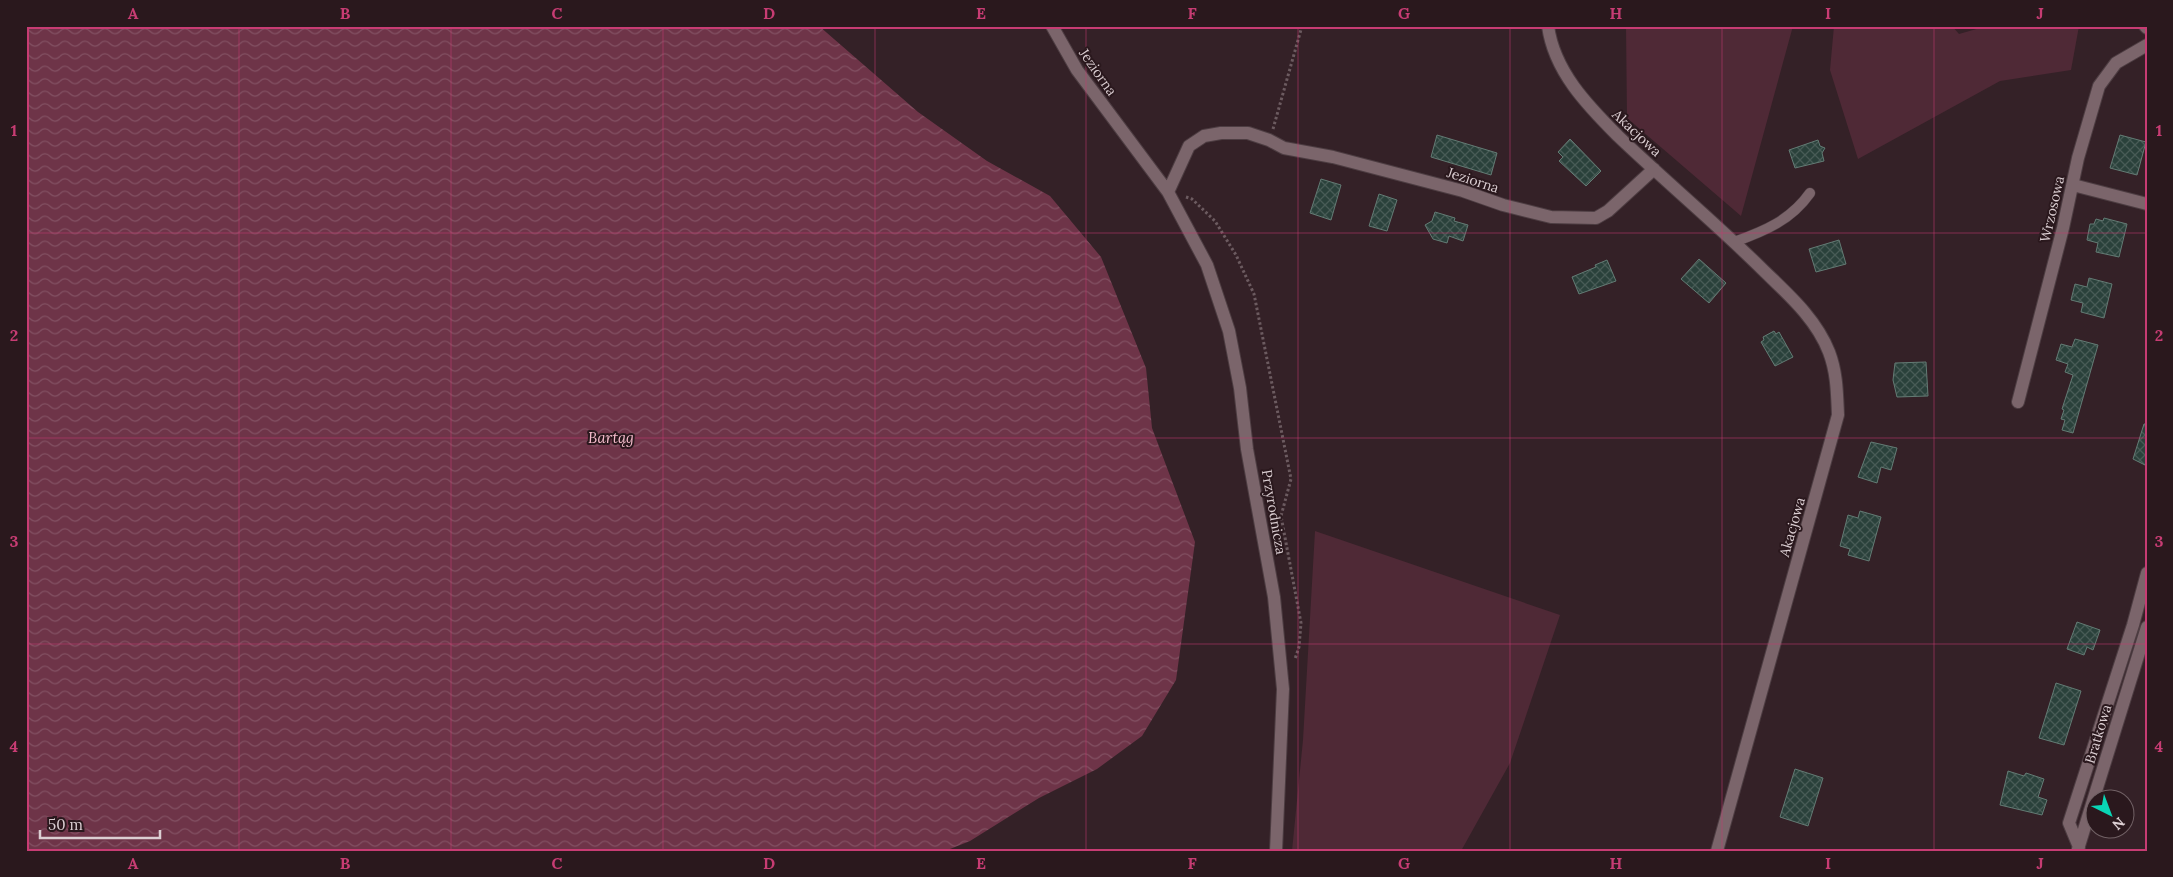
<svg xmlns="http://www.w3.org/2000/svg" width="2173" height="877" font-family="Lora,serif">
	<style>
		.green { fill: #4f2936 }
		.water { fill: url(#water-waves) }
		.building { fill: url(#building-cross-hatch); stroke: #637b74 }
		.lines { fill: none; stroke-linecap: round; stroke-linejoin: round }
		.lane-casing { stroke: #4d3d42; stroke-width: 11 }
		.street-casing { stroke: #4d3d42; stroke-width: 14 }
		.path { stroke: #6c5b60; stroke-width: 3; stroke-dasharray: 2.5 2.5; stroke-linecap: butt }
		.lane { stroke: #7b656b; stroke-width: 10 }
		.street { stroke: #7b656b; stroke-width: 12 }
		.grid { fill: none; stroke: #c73c73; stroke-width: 1; stroke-opacity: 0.55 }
		.labels { text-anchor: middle; stroke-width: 4; stroke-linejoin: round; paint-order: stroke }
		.street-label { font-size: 14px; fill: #dbced2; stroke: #2a181d }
		.water-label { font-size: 15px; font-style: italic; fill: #f6bdcd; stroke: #2a181d }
		.neatline { fill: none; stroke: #c73c73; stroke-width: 2 }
		.grid-label { font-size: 16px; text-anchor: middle; font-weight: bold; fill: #c73c73 }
	</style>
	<defs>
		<pattern id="water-waves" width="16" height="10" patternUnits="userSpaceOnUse" patternTransform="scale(1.25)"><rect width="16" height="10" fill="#6e3448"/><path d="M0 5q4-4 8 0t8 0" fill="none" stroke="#825062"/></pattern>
		<pattern id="building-cross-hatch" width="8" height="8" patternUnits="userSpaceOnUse" patternTransform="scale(1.25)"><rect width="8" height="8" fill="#2a413b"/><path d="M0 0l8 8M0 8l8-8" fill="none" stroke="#485b56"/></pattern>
	</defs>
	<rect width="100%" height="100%" fill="#342127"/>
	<path class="green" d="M1626 26H1793L1741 216 1627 118Z
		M1834 26H1952L1959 34 1987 26H2079L2071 70 2000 81 1858 159 1830 70Z
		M1315 531 1560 615 1510 763 1461 851H1292L1303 740Z"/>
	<path class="water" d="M26 26H819L918 112 987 161 1050 196 1101 257 1146 368 1152 428 1195 542 1176 680 1142 736 1097 769 1039 798 970 841 945 851H26Z"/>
	<path class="building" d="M1437 135 1497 153 1491 175 1431 157Z
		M2120 135 2146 142 2137 175 2110 168Z
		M1570 139 1601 171 1586 186 1559 161 1563 157 1558 152Z
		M1818 140 1820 146 1825 148 1822 153 1824 161 1795 168 1789 150Z
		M1321 179 1341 185 1331 220 1310 213Z
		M1379 194 1397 200 1387 231 1369 226Z
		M1435 212 1455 218 1454 221 1468 225 1463 241 1449 236 1447 243 1433 239 1425 225 1432 221Z
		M2104 218 2127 224 2119 257 2096 252 2098 243 2087 240 2090 224H2094L2096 219 2103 221Z
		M1839 240 1846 264 1816 272 1809 249Z
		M1699 259 1726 283 1709 303 1681 279Z
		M1607 260 1616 281 1579 294 1572 277 1596 267 1595 265Z
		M2089 278 2112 284 2104 318 2081 312 2083 303 2071 300 2075 284 2087 287Z
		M1774 331 1776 334 1779 332 1793 357 1775 366 1761 342 1764 340 1763 337Z
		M2075 339 2098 345 2073 433 2062 430 2065 420 2061 419 2064 410 2062 409 2073 375 2065 372 2068 364 2056 360 2061 344 2072 347Z
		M1926 362 1928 396 1897 397 1893 380 1895 363Z
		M2144 424H2147V466L2133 459Z
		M1871 442 1897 448 1891 470 1881 467 1877 483 1858 477Z
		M1860 511 1881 517 1869 561 1848 555 1850 549 1840 546 1848 515 1858 518Z
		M2077 622 2100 630 2093 650 2087 647 2084 655 2067 649Z
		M2056 683 2081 691 2064 745 2039 738Z
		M1795 769 1823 778 1808 826 1780 817Z
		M2008 771 2024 776 2026 773 2044 779 2038 797 2047 800 2042 815 2000 805Z"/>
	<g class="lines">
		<g class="lane-casing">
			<path id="lane" d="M1734 242C1765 231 1791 220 1810 193"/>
		</g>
		<g class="street-casing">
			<path id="street" d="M1052 26 1077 70 1168 192 1207 265 1229 331 1240 388 1247 449 1274 597 1283 689 1276 851
				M1548 26C1554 71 1587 105 1618 136 1664 180 1712 220 1758 265 1784 291 1815 316 1829 352 1837 373 1837 393 1838 415L1717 851
				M2145 26 2147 28
				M2073 185 2147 204
				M1168 192 1189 146 1204 136 1221 133H1248L1269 140 1284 148 1333 157 1463 191 1503 205 1551 217 1596 218 1608 211 1654 169
				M2018 402 2063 228 2078 158 2099 86 2116 63 2147 45
				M2079 847 2069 823 2133 625 2147 573
				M2078 849 2147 627"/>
		</g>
		<path class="path" d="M1273 129 1302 26
			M1186 197 1192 199 1215 221 1236 255 1254 294 1291 479 1281 516 1301 623 1299 647 1295 659"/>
		<use href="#lane" class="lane"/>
		<use href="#street" class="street"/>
	</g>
	<path class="grid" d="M239 26V851M451 26V851M663 26V851M875 26V851M1086 26V851M1298 26V851M1510 26V851M1722 26V851M1934 26V851M26 233H2147M26 438H2147M26 644H2147"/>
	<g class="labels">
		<g class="street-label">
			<text transform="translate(1098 72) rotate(55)" y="5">Jeziorna</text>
			<text transform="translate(1637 133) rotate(43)" y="5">Akacjowa</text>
			<text transform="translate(1473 180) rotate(18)" y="5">Jeziorna</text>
			<text transform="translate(2052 209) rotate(-77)" y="5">Wrzosowa</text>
			<text transform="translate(1274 512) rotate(80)" y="5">Przyrodnicza</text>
			<text transform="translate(1792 527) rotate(-74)" y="5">Akacjowa</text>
			<text transform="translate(2098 734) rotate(-73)" y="5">Bratkowa</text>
		</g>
		<g class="water-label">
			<text x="611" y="443">Bartąg</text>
		</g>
	</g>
	<rect width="2173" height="877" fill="none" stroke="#2a181d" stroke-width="55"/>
	<g transform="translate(2110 814) rotate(138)"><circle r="24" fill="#2a181d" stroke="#716165"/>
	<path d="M0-4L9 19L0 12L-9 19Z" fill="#09d5b5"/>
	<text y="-8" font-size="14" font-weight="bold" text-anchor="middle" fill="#dbced2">N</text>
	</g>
	<path d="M40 830v8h120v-8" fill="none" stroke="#dbced2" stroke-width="2.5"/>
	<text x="48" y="830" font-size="15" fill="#dbced2" stroke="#2a181d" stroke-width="4" paint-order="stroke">50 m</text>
	<rect x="28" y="28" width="2118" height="822" class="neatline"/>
	<g class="grid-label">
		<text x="133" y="19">A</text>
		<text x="345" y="19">B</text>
		<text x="557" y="19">C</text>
		<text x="769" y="19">D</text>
		<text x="981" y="19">E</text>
		<text x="1192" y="19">F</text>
		<text x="1404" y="19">G</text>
		<text x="1616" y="19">H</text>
		<text x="1828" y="19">I</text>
		<text x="2040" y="19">J</text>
		<text x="14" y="136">1</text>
		<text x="2159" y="136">1</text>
		<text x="14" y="341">2</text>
		<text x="2159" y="341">2</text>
		<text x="14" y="547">3</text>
		<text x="2159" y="547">3</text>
		<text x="14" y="752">4</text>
		<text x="2159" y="752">4</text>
		<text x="133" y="869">A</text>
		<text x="345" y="869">B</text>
		<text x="557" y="869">C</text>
		<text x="769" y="869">D</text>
		<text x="981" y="869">E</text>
		<text x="1192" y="869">F</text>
		<text x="1404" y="869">G</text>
		<text x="1616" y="869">H</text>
		<text x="1828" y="869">I</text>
		<text x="2040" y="869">J</text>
	</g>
</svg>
